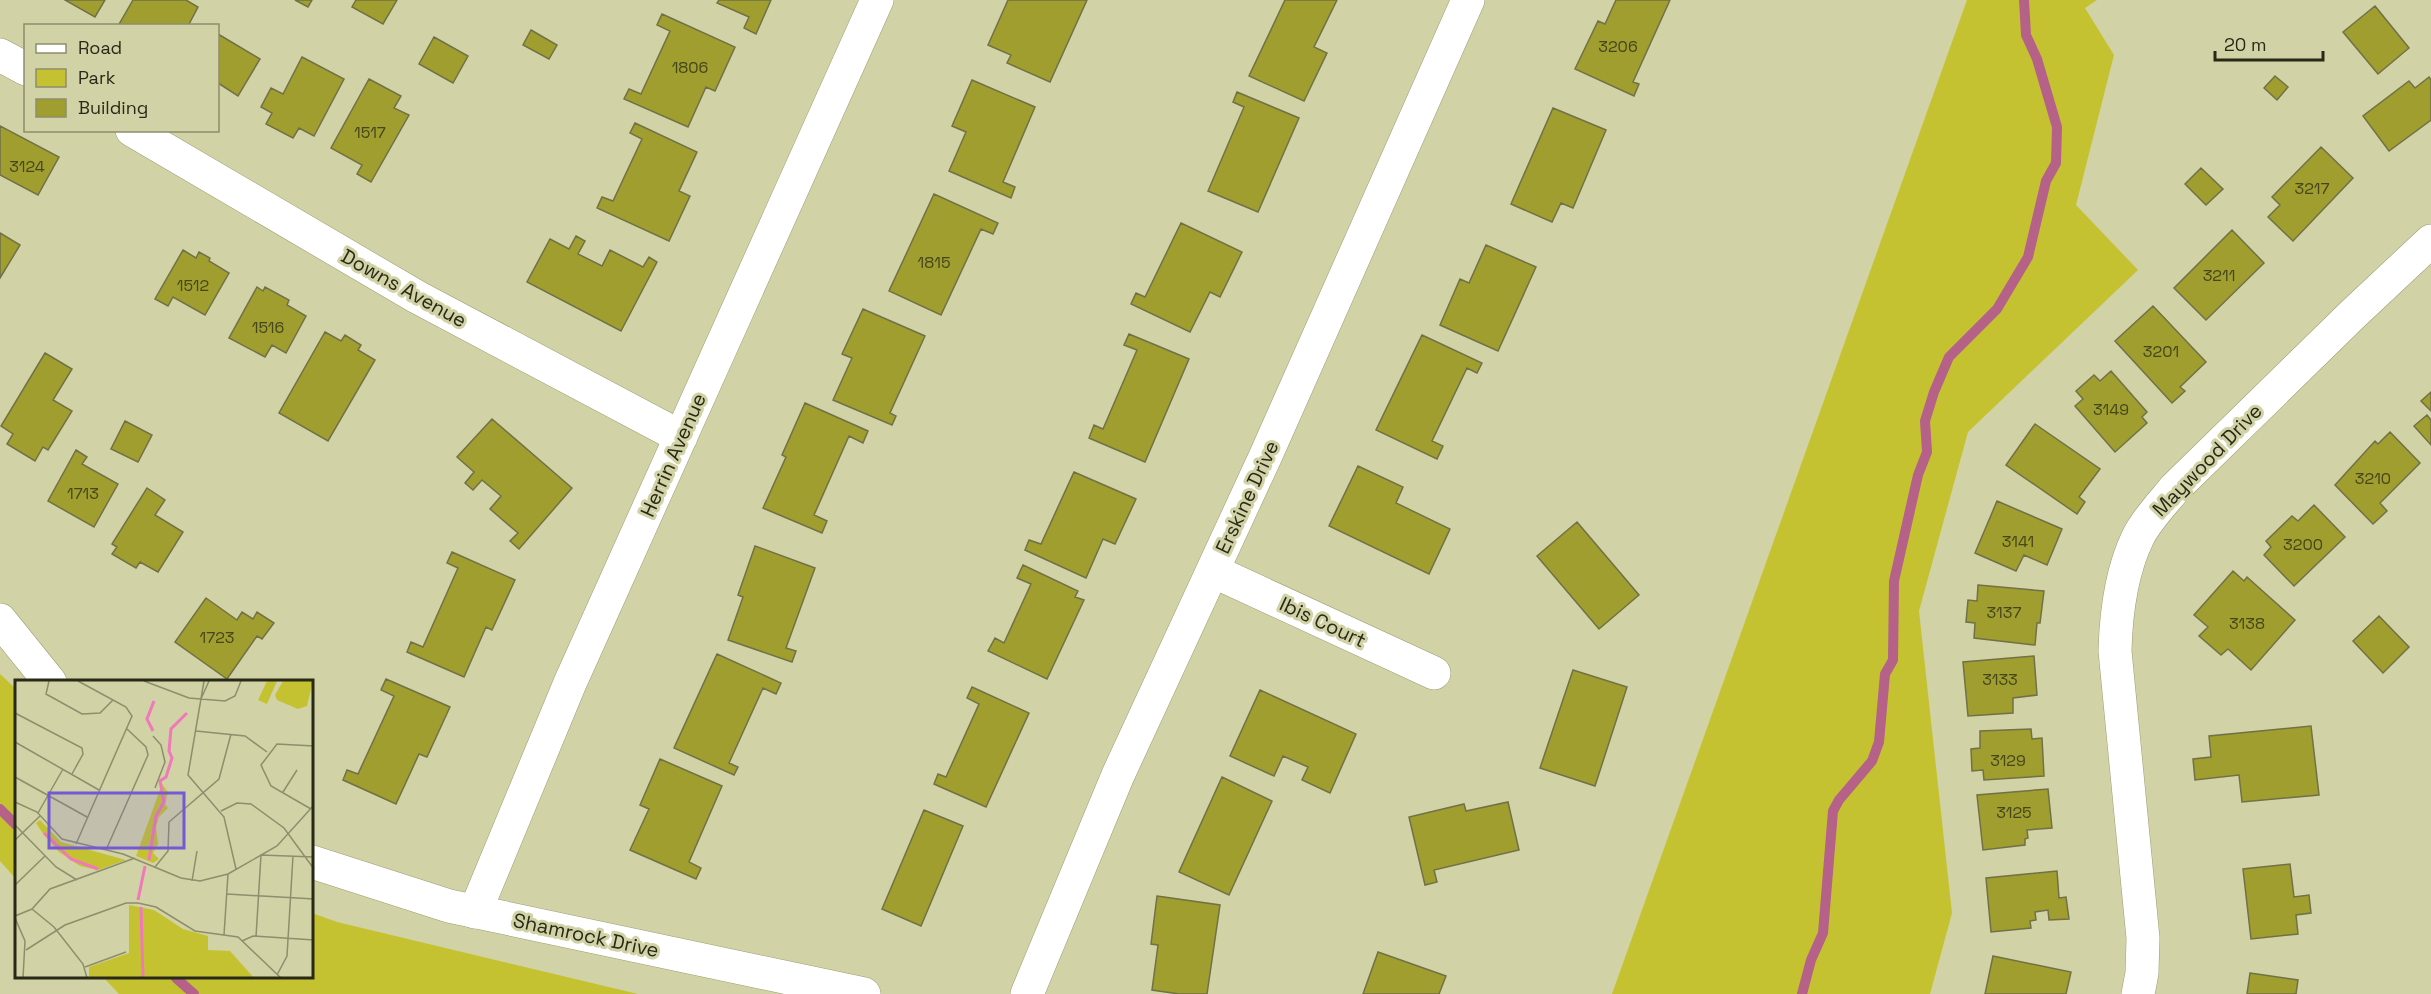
<svg xmlns="http://www.w3.org/2000/svg" width="2431" height="994" font-family="'Space Grotesk',sans-serif">
	<style>
		.green { fill: #c5c232 }
		.lines { fill: none; stroke-linecap: round; stroke-linejoin: round }
		.stream { stroke: #b56188; stroke-width: 10 }
		.building { fill: #9f9e2e; stroke: #717147; stroke-width: 1.5 }
		.minor-casing { stroke: #9d9d72; stroke-width: 34 }
		.tertiary-casing { stroke: #9d9d72; stroke-width: 34 }
		.minor { stroke: #fff; stroke-width: 33 }
		.tertiary { stroke: #fff; stroke-width: 33 }
		.labels { text-anchor: middle; stroke-width: 6; stroke-linejoin: round; paint-order: stroke }
		.number-label { font-size: 16px; fill: #46461d }
		.street-label { font-size: 20px; fill: #282917; stroke: #d1d2a5 }
		.inset-river { fill: none; stroke: #f179b9; stroke-width: 3 }
		.inset-road { fill: none; stroke: #8d8e6c; stroke-width: 1.5 }
		.view { fill: #7359d4; fill-opacity: 0.15; stroke: #7359d4; stroke-width: 3 }
		.inset-edge { fill: none; stroke: #282917; stroke-width: 3 }
	</style>
	<rect width="100%" height="100%" fill="#d1d2a5"/>
	<path class="green" d="M1967 0H2097L2085 8 2114 55 2076 205 2138 270 1968 432 1919 611 1952 913 1930 994H1612Z
		M0 674 16 689V879L0 861Z
		M312 913 337 922 638 994H119L104 978H312Z"/>
	<g class="lines">
		<path class="stream" d="M0 809 16 825
			M176 978 194 994
			M1802 994 1811 960 1823 933 1833 811 1839 800 1872 761 1879 742 1885 674 1893 660 1894 581 1918 475 1927 452 1925 421 1934 392 1949 357 1997 309 2028 257 2046 181 2056 163 2057 127 2037 59 2026 35 2024 0"/>
	</g>
	<path class="building" d="M65 0H105L95 17Z
		M133 0H186L198 7 188 26H118Z
		M295 0H312L308 7Z
		M356 0H397L383 24 352 7Z
		M719 0H771L756 34 744 28 749 17 717 3Z
		M1008 0H1087L1050 82 1007 63 1011 55 988 45Z
		M1285 0H1337L1314 47 1327 53 1304 101 1249 76Z
		M1616 0H1670L1633 82 1639 84 1634 96 1575 69 1598 21 1605 24Z
		M2375 6 2409 48 2378 74 2343 32Z
		M662 14 735 47 715 91 706 87 688 127 624 99 629 89 641 94 670 31 657 25Z
		M531 30 557 45 549 59 523 45Z
		M218 34 260 59 238 96 218 83Z
		M434 37 468 56 453 83 419 64Z
		M302 57 344 79 314 136 299 128 293 138 266 124 272 113 261 107 271 88 283 94Z
		M2275 76 2288 87 2277 100 2264 88Z
		M2429 77 2431 80V120L2389 151 2363 116 2409 81 2415 88Z
		M369 79 401 96 394 108 409 115 371 182 357 174 362 165 331 148Z
		M972 80 1035 107 1003 182 1015 187 1011 198 949 171 966 132 952 126Z
		M1237 92 1299 118 1258 212 1208 191 1244 107 1233 102Z
		M1553 108 1606 130 1573 208 1561 203 1552 222 1511 204Z
		M635 123 697 152 679 191 690 196 669 241 597 208 602 197 613 201 642 139 630 133Z
		M0 126 59 157 38 195 0 175Z
		M2321 147 2353 178 2293 241 2268 217 2280 205 2272 197Z
		M2201 168 2223 189 2206 205 2185 184Z
		M934 194 998 223 993 234 981 229 941 315 889 291Z
		M1181 223 1242 252 1220 297 1210 292 1190 332 1131 304 1136 293 1145 297Z
		M2232 230 2264 263 2206 320 2174 288Z
		M0 233 20 245 0 278Z
		M576 236 585 241 578 254 602 266 610 250 643 267 649 257 657 262 621 331 527 282 550 239 569 249Z
		M1486 245 1536 267 1498 351 1440 325 1460 279 1469 283Z
		M183 250 196 258 199 252 210 258 209 261 229 273 205 315 173 297 168 306 155 299Z
		M257 287 263 291 265 287 289 300 287 305 306 316 286 353 272 345 265 357 229 338Z
		M2153 306 2206 362 2180 387 2185 391 2172 403 2115 341Z
		M863 309 925 336 890 413 896 416 892 425 833 400 852 358 842 354Z
		M325 332 341 341 345 335 361 345 358 350 375 360 328 441 279 413Z
		M1129 334 1189 359 1145 462 1089 438 1094 425 1103 429 1137 350 1124 345Z
		M1422 335 1482 363 1477 373 1467 368 1432 441 1443 446 1437 459 1376 430Z
		M45 353 72 369 53 400 72 411 48 450 43 447 35 461 7 444 13 434 1 426Z
		M2111 371 2147 412 2142 417 2147 423 2115 452 2075 406 2083 399 2076 391 2094 375 2100 381Z
		M2431 392V411L2421 401Z
		M805 403 868 431 863 443 849 436 814 515 827 521 822 533 763 508 786 457 782 455Z
		M2427 415 2431 420V445L2414 426Z
		M492 419 572 488 519 549 510 541 518 533 490 509 501 496 482 480 473 490 465 483 474 472 457 457Z
		M125 421 152 435 138 462 111 449Z
		M2035 424 2100 469 2079 497 2085 502 2077 514 2006 465Z
		M2390 432 2420 463 2380 503 2387 511 2373 524 2335 485 2375 441 2378 444Z
		M76 450 87 457 82 464 118 484 94 527 48 501Z
		M1358 466 1403 487 1396 503 1450 529 1429 574 1329 526Z
		M1074 472 1136 499 1115 544 1103 539 1086 578 1025 550 1029 540 1041 544Z
		M147 488 165 500 155 515 183 532 158 572 140 562 136 568 112 554 117 547 112 544Z
		M1997 501 2062 529 2047 565 2024 555 2016 571 1975 553Z
		M2314 505 2345 537 2294 586 2264 555 2271 547 2266 541 2292 516 2298 521Z
		M1577 522 1639 595 1599 629 1537 556Z
		M755 546 815 568 786 648 796 651 792 662 728 640 743 597 738 595Z
		M452 552 515 580 492 630 486 627 464 677 407 652 411 642 423 647 458 568 447 563Z
		M1023 565 1078 591 1075 597 1084 600 1047 679 988 651 995 638 1004 643 1031 584 1017 578Z
		M2233 571 2244 581 2247 577 2295 620 2251 670 2228 649 2221 655 2199 636 2208 627 2194 615Z
		M1978 585 2044 591 2040 623H2037L2035 645 1974 638 1975 623 1966 622 1968 600 1977 601Z
		M206 598 237 620 242 612 253 619 257 612 274 623 262 639 257 636 227 679 175 642Z
		M2379 616 2409 647 2383 673 2353 641Z
		M717 654 781 683 776 694 763 688 729 763 738 767 734 775 674 748Z
		M2034 656 2037 695 2013 698V713L1968 716 1963 662Z
		M1573 670 1627 687 1595 786 1540 768Z
		M386 679 450 707 427 757 419 754 396 804 343 780 347 770 358 774 394 696 381 690Z
		M972 687 1029 713 986 807 934 784 938 774 946 777 979 704 967 698Z
		M1260 690 1356 734 1330 793 1302 780 1308 767 1283 756 1274 776 1230 756Z
		M2311 726 2319 795 2242 802 2239 775 2195 780 2193 759 2211 757 2209 736Z
		M2031 729 2032 739 2042 738 2044 776 1984 780 1983 770 1972 771 1971 749 1980 748V731Z
		M660 759 722 786 689 862 701 868 696 879 630 850 649 809 640 805Z
		M1222 777 1272 801 1229 895 1179 872Z
		M2048 789 2052 828 2027 830 2028 838 2025 839V845L1983 850 1977 795Z
		M1508 802 1519 850 1434 870 1437 882 1425 885 1409 817 1464 804 1466 811Z
		M924 810 963 826 921 926 882 909Z
		M2290 864 2294 897 2309 895 2311 913 2296 915 2298 934 2251 939 2243 869Z
		M2057 871 2059 898 2066 897 2069 919 2049 920 2048 910 2035 912 2036 920 2030 921 2031 928 1991 932 1986 878Z
		M1157 896 1220 905 1207 994H1179L1152 990 1158 945 1151 944Z
		M1378 952 1446 976 1439 994H1363Z
		M1993 956 2071 972 2066 994H1985Z
		M2250 973 2298 980 2296 994H2247Z"/>
	<g class="lines">
		<g class="minor-casing">
			<path id="minor" d="M0 55 26 69
				M132 130 417 297 681 437
				M1213 571 1434 673
				M475 912 570 683 877 0
				M1027 994 1118 775 1266 455 1468 0
				M2138 994 2142 973 2143 938 2115 651C2116 612 2121 572 2138 537 2147 519 2162 504 2175 488L2352 315 2431 241"/>
		</g>
		<g class="tertiary-casing">
			<path id="tertiary" d="M0 620 50 682
				M312 862 449 906 864 994"/>
		</g>
		<use href="#minor" class="minor"/>
		<use href="#tertiary" class="tertiary"/>
	</g>
	<g class="labels">
		<g class="number-label">
			<text x="1618" y="52">3206</text>
			<text x="690" y="73">1806</text>
			<text x="370" y="138">1517</text>
			<text x="27" y="172">3124</text>
			<text x="2312" y="194">3217</text>
			<text x="934" y="268">1815</text>
			<text x="2219" y="281">3211</text>
			<text x="193" y="291">1512</text>
			<text x="268" y="333">1516</text>
			<text x="2161" y="357">3201</text>
			<text x="2111" y="415">3149</text>
			<text x="2373" y="484">3210</text>
			<text x="83" y="499">1713</text>
			<text x="2018" y="547">3141</text>
			<text x="2303" y="550">3200</text>
			<text x="2004" y="618">3137</text>
			<text x="2247" y="629">3138</text>
			<text x="217" y="643">1723</text>
			<text x="2000" y="685">3133</text>
			<text x="2008" y="766">3129</text>
			<text x="2014" y="818">3125</text>
		</g>
		<g class="street-label">
			<text transform="translate(404 288) rotate(29)" y="7">Downs Avenue</text>
			<text transform="translate(673 455) rotate(-66)" y="7">Herrin Avenue</text>
			<text transform="translate(2207 460) rotate(-46)" y="7">Maywood Drive</text>
			<text transform="translate(1247 497) rotate(-65)" y="7">Erskine Drive</text>
			<text transform="translate(1323 622) rotate(25)" y="7">Ibis Court</text>
			<text transform="translate(586 935) rotate(12)" y="7">Shamrock Drive</text>
		</g>
	</g>
	<g transform="translate(15 680)">
		<rect width="298" height="298" fill="#d1d2a5"/>
		<path d="M252 1H262L252 24 243 20ZM268 1H298L292 26 283 29 262 20 260 15ZM147 104 153 112 150 124 153 128 144 137 141 147 143 164 138 173 144 179 138 183 121 176ZM25 140 46 162 111 180 83 190 65 186 44 172 29 155 21 143ZM114 225 139 230 168 249 193 256V270L215 271 239 298H74V287L114 273Z" fill="#c5c232"/>
		<path class="inset-river" d="M138 51 132 39 139 21M29 153 56 179 83 189M134 180 141 136 149 122 145 101 151 97 157 78 154 71 156 49 172 33M123 220 130 186M126 227 128 298"/>
		<path class="inset-road" d="M34 1 31 14 67 34 85 33 98 20M129 1 174 18 210 21 220 16 226 1M189 1 173 95 209 137 221 189M186 19 194 1M0 33 67 68 68 74 57 94M181 51 230 56 252 72M138 56 146 65 150 82 140 108M0 62 84 110M0 97 72 137M268 112 282 90M0 122 22 132 47 159 108 174 166 198 185 201 213 194 262 166 299 125M296 129 256 106 246 85 262 64 299 66M206 131 222 123 236 124 269 148 299 189M23 133 48 89M0 145 41 187 62 200M0 160 25 136M61 164 117 36 111 27 63 1M91 170 133 75 131 67 112 49M140 187 153 171 154 142 204 99 216 54M177 201 182 171M0 205 30 176M212 214 299 219M17 229 39 247 68 284 72 298M0 236 17 229 35 209 120 178M0 238 10 261 8 298M209 255 213 194M241 257 246 175 299 177M227 261 238 256 299 260M11 270 50 245 111 223H123L141 227 180 251 223 257 266 298M70 287 111 272M262 295 272 276 278 176M15 298H34"/>
		<path class="view" d="M34 113H169V168H34Z"/>
		<rect width="298" height="298" class="inset-edge"/>
	</g>
	<rect x="24" y="24" width="195" height="108" fill="#d1d2a5" stroke="#8d8e6c" stroke-width="1.5"/>
	<rect x="36" y="44" width="30" height="9" fill="#ffffff" stroke="#8d8e6c" stroke-width="1.5"/>
	<text x="78" y="54" font-size="18" fill="#282917">Road</text>
	<rect x="36" y="69" width="30" height="18" fill="#c5c232" stroke="#8d8e6c" stroke-width="1.5"/>
	<text x="78" y="84" font-size="18" fill="#282917">Park</text>
	<rect x="36" y="99" width="30" height="18" fill="#9f9e2e" stroke="#8d8e6c" stroke-width="1.5"/>
	<text x="78" y="114" font-size="18" fill="#282917">Building</text>
	<path d="M2215 51v9h108v-9" fill="none" stroke="#282917" stroke-width="3"/>
	<text x="2224" y="51" font-size="18" fill="#282917" stroke="#d1d2a5" stroke-width="4.5" paint-order="stroke">20 m</text>
</svg>
